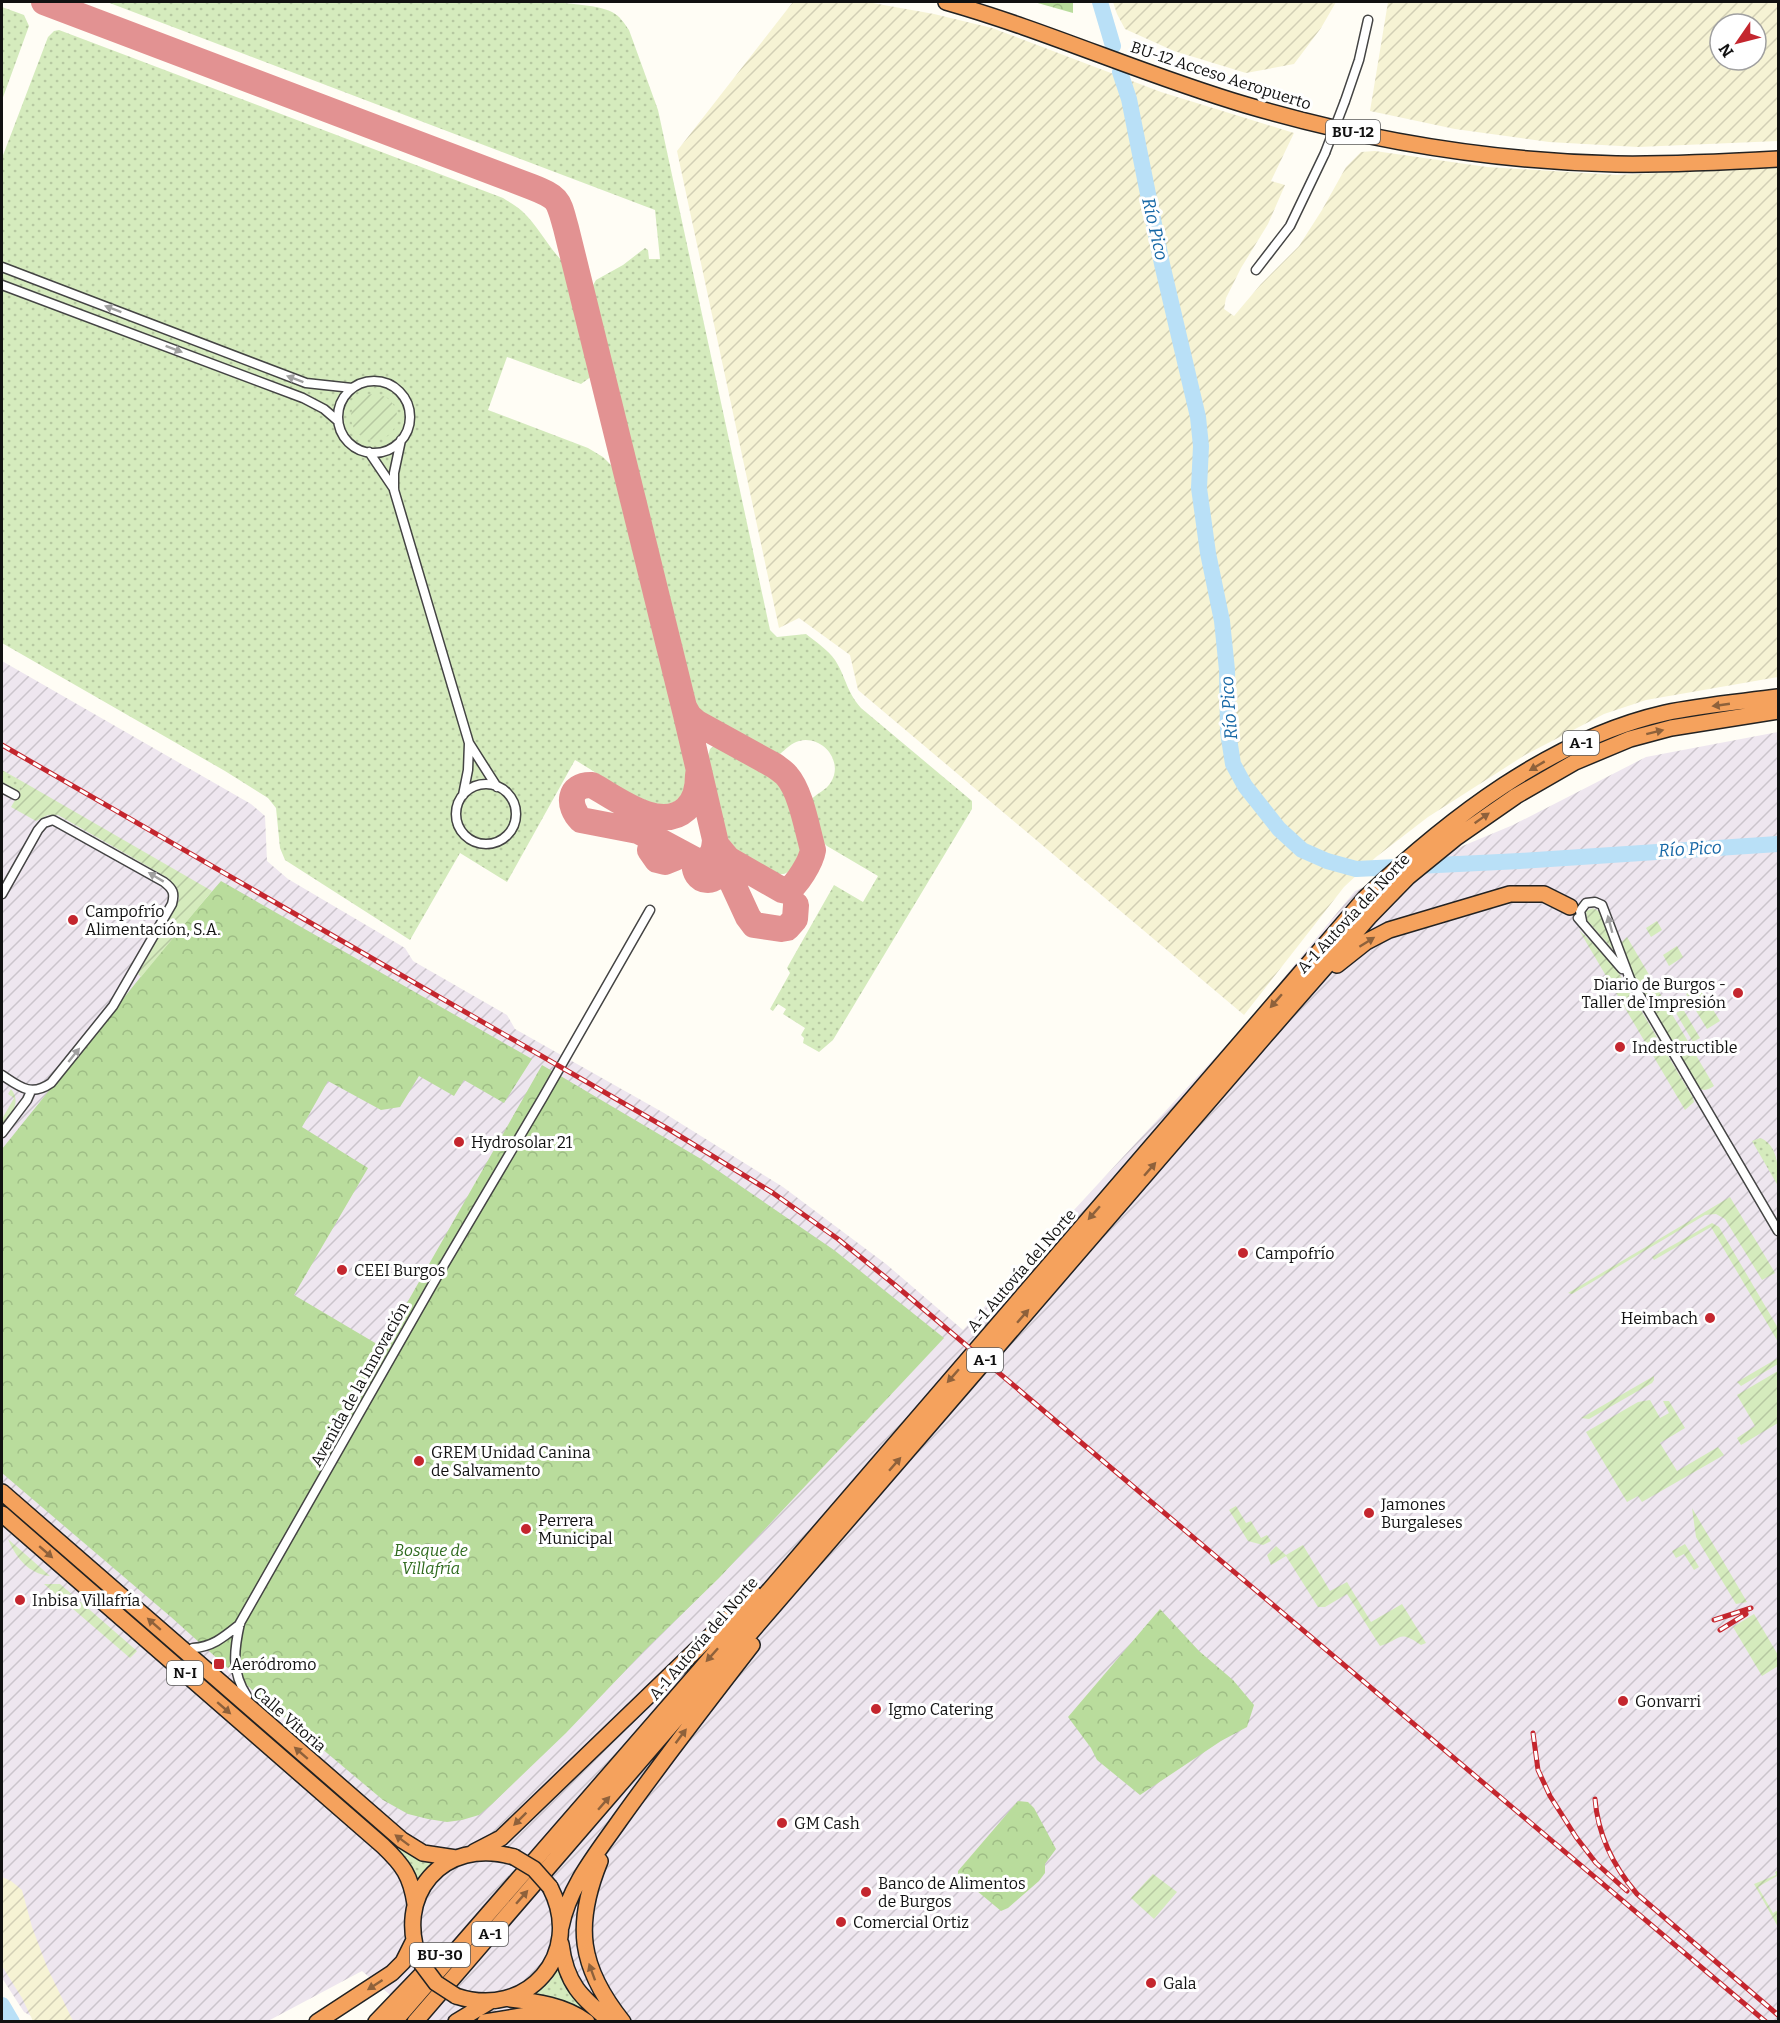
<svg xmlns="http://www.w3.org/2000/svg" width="1780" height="2023" font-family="Bitter,serif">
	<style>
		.industrial { fill: url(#industrial-furrows) }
		.farmland { fill: url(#farmland-furrows); fill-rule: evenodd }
		.grass { fill: url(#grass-dots) }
		.forest { fill: url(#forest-crowns) }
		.garden { fill: url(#garden-furrows) }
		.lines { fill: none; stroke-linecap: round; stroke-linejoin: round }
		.river { stroke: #b9e0f7; stroke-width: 16 }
		.taxiway { stroke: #e29292; stroke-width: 26 }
		.street-casing { stroke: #444; stroke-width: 11 }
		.highway-casing { stroke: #222; stroke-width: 18 }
		.street { stroke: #fff; stroke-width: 8 }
		.highway { stroke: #f5a25d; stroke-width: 15 }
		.rail-casing { stroke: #c4262e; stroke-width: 5 }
		.rail { stroke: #fff; stroke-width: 3; stroke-dasharray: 9; stroke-linecap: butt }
		.street-bridge-casing { stroke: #444; stroke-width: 11; stroke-linecap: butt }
		.highway-bridge-casing { stroke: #222; stroke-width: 18; stroke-linecap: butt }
		.street-bridge { stroke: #fff; stroke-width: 8 }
		.highway-bridge { stroke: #f5a25d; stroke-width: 15 }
		.oneway { fill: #a0a0a0 }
		.oneway2 { fill: #8e613b }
		.poi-dot { fill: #c4262e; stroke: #fff; stroke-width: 2 }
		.labels { text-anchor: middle; stroke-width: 6; stroke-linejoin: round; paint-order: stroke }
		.shield { fill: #fff; stroke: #585858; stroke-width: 1.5 }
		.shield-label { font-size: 15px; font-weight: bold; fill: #111 }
		.street-label { font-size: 16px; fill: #111; stroke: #fff }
		.poi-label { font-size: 16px; fill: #111; stroke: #fff; text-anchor: start }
		.park-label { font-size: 16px; font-style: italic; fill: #2f6b1f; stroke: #fff }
		.water-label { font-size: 18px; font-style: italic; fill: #1768a6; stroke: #fff }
	</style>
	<defs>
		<pattern id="industrial-furrows" width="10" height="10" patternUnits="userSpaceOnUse" patternTransform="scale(1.5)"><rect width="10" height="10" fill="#eee6ef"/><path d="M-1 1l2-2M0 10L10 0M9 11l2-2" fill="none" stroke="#cbc4cc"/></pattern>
		<pattern id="farmland-furrows" width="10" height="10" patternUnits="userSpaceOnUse" patternTransform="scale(1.5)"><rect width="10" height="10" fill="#f6f3d4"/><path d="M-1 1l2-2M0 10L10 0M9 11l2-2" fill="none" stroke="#d2cfb5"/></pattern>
		<pattern id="grass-dots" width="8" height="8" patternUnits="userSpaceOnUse" patternTransform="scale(1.5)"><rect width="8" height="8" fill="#d5ebbd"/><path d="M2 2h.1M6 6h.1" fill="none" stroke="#b6c8a1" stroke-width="1.8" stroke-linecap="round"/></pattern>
		<pattern id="forest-crowns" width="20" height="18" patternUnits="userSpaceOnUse" patternTransform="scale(1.5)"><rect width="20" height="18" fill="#b9dc9c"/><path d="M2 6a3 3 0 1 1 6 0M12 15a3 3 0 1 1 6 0" fill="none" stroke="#9ebc85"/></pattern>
		<pattern id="garden-furrows" width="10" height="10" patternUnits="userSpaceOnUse" patternTransform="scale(1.5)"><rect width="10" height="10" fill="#d5ebbd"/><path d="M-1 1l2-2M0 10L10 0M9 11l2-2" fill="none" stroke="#b6c8a1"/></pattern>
	</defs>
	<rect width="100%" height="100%" fill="#fffdf5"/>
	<path class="industrial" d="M2 661 251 804 265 816 267 861 288 879 405 948 413 961 507 1015 515 1029 664 1113 783 1187 886 1264 963 1330 1245 1025 1355 891 1513 825 1646 757 1778 732V2021L422 2022 362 1971 268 2021 42 2022 24 2012 2 1978Z"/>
	<path class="farmland" d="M793 2H867L934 14 992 28 1161 92 1294 133 1271 181 1285 185 1268 224 1241 268 1226 298 1224 309 1234 316 1261 284 1299 246 1322 210 1346 167 1361 152 1375 151 1487 167 1617 175 1778 167V677L1646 700 1604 714 1525 755 1428 817 1376 857 1344 887 1244 1015 858 690 850 655 799 618 779 628 677 151Z
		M1113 2H1336L1321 28 1294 64 1246 73 1174 51 1125 29 1117 14Z
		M1388 2H1778V141L1638 147 1549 142 1455 129 1370 111ZM1720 24H1756V60H1720Z
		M2 1877 11 1881 22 1890 32 1927 47 1967 73 2021H33L22 1998 2 1966Z"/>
	<path class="grass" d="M107 2H554C570 4 599 5 612 12 620 16 624 23 629 30L658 110 770 630 777 637 806 634C816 642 828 650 835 660 846 677 846 691 861 708L972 801V809L833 1040 819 1052 803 1043 804 1038 801 1035 805 1028 783 1014 786 1009 778 1004 773 1011 770 1009 790 973 787 968 834 885 863 902 878 876 827 846C814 835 813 818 810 801 816 793 826 791 831 782 844 761 822 735 799 741 791 743 786 749 780 754L773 755 700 713 694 704 592 287 596 280 623 265 645 248 648 250 649 259H660L655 210Z
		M2 7 24 15 29 26 2 100Z
		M59 30 503 198C509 202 517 206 522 211 539 227 548 247 564 263L592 376 581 384 507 357 488 410 588 448 603 457 613 467 688 775C688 791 678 807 659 804 639 802 594 771 575 760L507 882 460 853 410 940 285 860 280 848 276 808 268 798 225 771 2 643V158L48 37 54 31Z
		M715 745H721L774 776 787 791 802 836 803 847 790 871 784 874H775L739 854 733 845 726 836 708 756 710 749Z
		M2 770 25 783 20 792 2 782Z
		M1760 1138C1778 1144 1779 1170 1778 1186L1752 1141Z
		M2 1500 408 1853 419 1859 434 1863 418 1879 406 1858 2 1506Z
		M557 1968 568 1990 601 2021H594L533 1996 552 1979Z"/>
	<path class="forest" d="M1034 2H1073V13Z
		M221 881 532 1059 504 1103 464 1080 454 1096 419 1076 400 1107 381 1110 328 1081 302 1127 368 1168 294 1295 382 1347 542 1065 701 1159 834 1250 944 1338 719 1578 645 1650 566 1733 492 1804 479 1815 462 1820 447 1822 428 1819 408 1814 383 1800 259 1696 171 1617 2 1473V1149L176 933Z
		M1160 1609 1199 1651 1233 1680 1254 1705 1247 1727 1221 1741 1140 1795 1097 1760 1091 1748 1068 1717Z
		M1018 1801 1028 1802 1034 1808 1056 1849 1045 1864V1873L1039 1881 1008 1908 1001 1911 958 1875V1871Z"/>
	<path class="garden" d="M351 417a23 23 0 1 1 46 0a23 23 0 1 1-46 0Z
		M25 783 212 891 141 977 138 974 179 900 177 888 168 878 58 815H48L36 821 11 807Z
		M1593 908 1600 912 1614 951 1587 920 1586 911Z
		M1657 921 1662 930 1651 937 1646 928Z
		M1579 930 1606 956 1620 975 1693 1098 1694 1102 1685 1110Z
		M1627 937 1714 1086C1709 1089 1704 1092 1700 1088L1633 977 1622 946V942Z
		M1677 946 1683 957 1669 966 1663 955Z
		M1699 987 1720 1021 1707 1029 1686 994Z
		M1683 1009 1700 1038 1693 1042 1676 1013Z
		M11 1089C22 1103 11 1114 2 1126V1119L14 1098 8 1094Z
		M1730 1197 1775 1273 1762 1280 1725 1219 1716 1214 1705 1215 1572 1294 1568 1293Z
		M1712 1223 1719 1227 1778 1328V1342L1711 1227 1654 1260 1652 1257Z
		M1778 1358V1364L1741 1386 1737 1382Z
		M1778 1371V1423L1741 1445 1737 1438 1755 1426 1737 1395Z
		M1654 1376V1380L1652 1383 1589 1419 1581 1418Z
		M1650 1400 1660 1418 1669 1413 1663 1401H1669L1685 1428 1660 1443 1677 1471 1718 1447 1724 1455 1642 1502 1638 1496 1627 1502 1586 1432 1638 1402Z
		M1236 1506 1246 1523 1251 1521 1261 1538 1267 1535 1271 1541 1263 1545 1248 1541 1229 1510Z
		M1692 1508 1747 1602 1736 1604 1696 1537Z
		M8 1539 50 1576C29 1574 16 1558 8 1539Z
		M1685 1544 1699 1567 1694 1570 1684 1554 1676 1558 1672 1551Z
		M1303 1545 1330 1591 1347 1582 1371 1622 1402 1604 1426 1643 1421 1645C1398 1629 1402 1639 1380 1646L1347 1594 1325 1607H1318L1286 1556 1271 1565 1267 1555 1276 1546 1286 1555Z
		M44 1584H60L137 1651 130 1658Z
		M1754 1614 1778 1655V1666L1762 1676 1733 1627Z
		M1778 1870V1877L1777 1876 1758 1887 1773 1913 1778 1910V1927L1754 1884 1776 1875 1775 1872Z
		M1153 1874 1177 1892 1154 1919 1131 1898Z"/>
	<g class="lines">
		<path class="river" d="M1100 2 1113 46
			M1120 72 1129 99 1162 264 1198 417 1201 446 1199 488 1208 553 1222 621 1227 670 1228 732 1233 764 1245 786 1279 829 1302 850 1327 861 1356 869 1520 861 1778 844
			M2 2005 12 2022"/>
		<path class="taxiway" d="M44 2 532 187C560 198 558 200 566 228L686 715 718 852 748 917 754 925 781 929 787 928 795 919 796 905
			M684 707 689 716 697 723 775 766C779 769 784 772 787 776 801 792 807 829 813 850 811 862 797 885 787 891L782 890 728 859 719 848
			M698 775C698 788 696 800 686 809 660 833 616 798 592 785 568 784 567 806 581 820L638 831 696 861C711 861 714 853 715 840
			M675 858 665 862 657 860 650 850 654 838 695 860C691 886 721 885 721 866 721 862 718 856 718 852"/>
		<g class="street-casing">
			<path id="street" d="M1345 101 1359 60 1368 20
				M2 267 306 383 352 388
				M1256 270 1290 226 1325 153
				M2 285 303 398 324 409 338 421
				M338 417a36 36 0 1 1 72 0a36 36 0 1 1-72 0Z
				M401 440 394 473V490L469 743 497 787
				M369 452 394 489
				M456 814a30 30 0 1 1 60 0a30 30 0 1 1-60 0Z
				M2 788 15 795
				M463 795 468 770 469 743
				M2 894 38 830 44 823 53 820 164 882C173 889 175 893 172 904L113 1006 51 1083C31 1097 20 1087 2 1075
				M1578 918 1622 969
				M1582 921 1580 911 1586 903 1595 902 1602 905 1630 979 1778 1231
				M2 1133 27 1100 31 1091
				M193 1648C213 1647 225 1636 240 1624
				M247 1696C231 1672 234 1650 240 1623L438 1275 542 1099 650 910"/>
		</g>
		<g class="highway-casing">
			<path id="highway" d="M946 2C1048 31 1144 75 1246 105 1365 140 1491 161 1616 164 1670 165 1724 162 1778 159
				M1337 965 1366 942 1389 930 1510 894H1544L1570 907
				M2 1492 402 1840 423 1853 456 1858
				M2 1514 383 1846C403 1865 411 1876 415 1904
				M474 1852 501 1838 754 1594
				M600 1861C574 1925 579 1967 623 2022
				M561 1927C569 1886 597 1853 620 1820 663 1760 707 1703 752 1645
				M561 1944C566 1984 581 1997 611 2022
				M421 1963C392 1896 443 1836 514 1857
				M456 1996C527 2020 585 1954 550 1887
				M510 1999C538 2002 564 2005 587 2022
				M317 2022 392 1973 403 1962 413 1942
				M376 2022 423 1973
				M394 2022 760 1601 1365 898C1448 819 1551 739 1665 713 1702 705 1741 702 1778 697
				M415 2022 1272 1028 1369 917 1408 877 1457 837 1516 796 1575 762 1630 739 1671 728 1778 711
				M456 2022 489 2002
				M485 2022 527 2015 562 2022"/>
		</g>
		<use href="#street" class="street"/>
		<use href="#highway" class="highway"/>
		<g class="rail-casing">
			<path id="rail" d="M2 745 670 1130 773 1193 838 1239 895 1285 1766 2022
				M1714 1620 1751 1608
				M1720 1630 1746 1614
				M1533 1733 1538 1770 1550 1796 1576 1837 1596 1863 1627 1891
				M1595 1799C1598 1836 1613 1866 1637 1894L1778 2015"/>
		</g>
		<use href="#rail" class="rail"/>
		<g class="street-bridge-casing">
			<path id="street-bridge" d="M1325 153 1345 101"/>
		</g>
		<g class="highway-bridge-casing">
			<path id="highway-bridge" d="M514 1857 534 1869 550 1887
				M421 1963 436 1983 456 1996"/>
		</g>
		<use href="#street-bridge" class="street-bridge"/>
		<use href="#highway-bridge" class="highway-bridge"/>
	</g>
	<defs><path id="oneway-solid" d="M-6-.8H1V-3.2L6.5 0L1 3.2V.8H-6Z" transform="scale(1.5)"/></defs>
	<g class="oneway">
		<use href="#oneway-solid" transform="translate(113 309) rotate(-159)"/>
		<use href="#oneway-solid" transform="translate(174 349) rotate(21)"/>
		<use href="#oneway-solid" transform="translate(295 379) rotate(-159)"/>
		<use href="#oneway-solid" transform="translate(156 877) rotate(-149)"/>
		<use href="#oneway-solid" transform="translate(1610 924) rotate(-105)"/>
		<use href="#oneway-solid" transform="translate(74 1055) rotate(-51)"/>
	</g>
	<g class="oneway2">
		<use href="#oneway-solid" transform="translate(1721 705) rotate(172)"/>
		<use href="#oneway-solid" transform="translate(1655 732) rotate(-14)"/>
		<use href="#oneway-solid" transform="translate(1537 766) rotate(149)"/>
		<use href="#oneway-solid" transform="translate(1482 818) rotate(-35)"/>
		<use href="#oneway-solid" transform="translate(1367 942) rotate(-32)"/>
		<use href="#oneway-solid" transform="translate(1276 1001) rotate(131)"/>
		<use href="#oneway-solid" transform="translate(1150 1169) rotate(-49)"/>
		<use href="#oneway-solid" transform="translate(1094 1213) rotate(131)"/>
		<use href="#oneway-solid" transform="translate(1023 1316) rotate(-49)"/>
		<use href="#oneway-solid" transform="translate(953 1376) rotate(131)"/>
		<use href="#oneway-solid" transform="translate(895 1464) rotate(-49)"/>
		<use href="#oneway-solid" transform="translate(46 1552) rotate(41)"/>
		<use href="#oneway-solid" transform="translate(154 1624) rotate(-139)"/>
		<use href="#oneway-solid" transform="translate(712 1655) rotate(132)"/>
		<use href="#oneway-solid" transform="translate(224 1708) rotate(41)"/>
		<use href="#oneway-solid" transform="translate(681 1736) rotate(-53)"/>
		<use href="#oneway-solid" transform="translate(301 1753) rotate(-139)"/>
		<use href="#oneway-solid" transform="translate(604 1803) rotate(-49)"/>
		<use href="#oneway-solid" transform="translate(520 1819) rotate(135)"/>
		<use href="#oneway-solid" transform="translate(402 1840) rotate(-143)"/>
		<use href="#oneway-solid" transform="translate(522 1897) rotate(-49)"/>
		<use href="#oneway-solid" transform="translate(592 1972) rotate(-110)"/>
		<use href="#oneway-solid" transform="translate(375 1985) rotate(147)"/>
	</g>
	<g class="poi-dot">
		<circle cx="73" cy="920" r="6"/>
		<circle cx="1738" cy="993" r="6"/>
		<circle cx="1620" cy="1047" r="6"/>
		<circle cx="459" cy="1142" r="6"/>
		<circle cx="1243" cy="1253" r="6"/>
		<circle cx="342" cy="1270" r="6"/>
		<circle cx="1710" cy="1318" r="6"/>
		<circle cx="419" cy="1461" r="6"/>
		<circle cx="1369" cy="1513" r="6"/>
		<circle cx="526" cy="1529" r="6"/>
		<circle cx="20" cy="1600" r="6"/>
		<rect x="213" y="1658" width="12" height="12" rx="3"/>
		<circle cx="1623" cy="1701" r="6"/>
		<circle cx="876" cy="1709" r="6"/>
		<circle cx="782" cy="1823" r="6"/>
		<circle cx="866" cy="1892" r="6"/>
		<circle cx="841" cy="1922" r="6"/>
		<circle cx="1151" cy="1983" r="6"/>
	</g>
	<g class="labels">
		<g class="shield">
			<rect x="1326" y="120" width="54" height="24" rx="4.5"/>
			<rect x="1563" y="731" width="36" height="24" rx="4.5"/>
			<rect x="967" y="1348" width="36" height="24" rx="4.5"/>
			<rect x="167" y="1661" width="36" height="24" rx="4.5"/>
			<rect x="472" y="1922" width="36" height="24" rx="4.5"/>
			<rect x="410" y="1943" width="60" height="24" rx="4.5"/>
		</g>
		<g class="shield-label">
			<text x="1353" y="137">BU-12</text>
			<text x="1581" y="748">A-1</text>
			<text x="985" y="1365">A-1</text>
			<text x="185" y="1678">N-I</text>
			<text x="490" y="1939">A-1</text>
			<text x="440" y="1960">BU-30</text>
		</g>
		<g class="street-label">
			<text transform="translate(1221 75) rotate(18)" y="6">BU-12 Acceso Aeropuerto</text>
			<text transform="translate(1353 913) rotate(-47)" y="6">A-1 Autovía del Norte</text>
			<text transform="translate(1021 1270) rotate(-49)" y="6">A-1 Autovía del Norte</text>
			<text transform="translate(359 1384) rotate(-61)" y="6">Avenida de la Innovación</text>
			<text transform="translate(703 1638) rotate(-49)" y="6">A-1 Autovía del Norte</text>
			<text transform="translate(290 1719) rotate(41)" y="6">Calle Vitoria</text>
		</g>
		<g class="poi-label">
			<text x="85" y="917">Campofrío<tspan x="85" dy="18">Alimentación, S.A.</tspan></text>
			<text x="1726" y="990" text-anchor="end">Diario de Burgos -<tspan x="1726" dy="18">Taller de Impresión</tspan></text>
			<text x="1632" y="1053">Indestructible</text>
			<text x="471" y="1148">Hydrosolar 21</text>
			<text x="1255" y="1259">Campofrío</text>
			<text x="354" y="1276">CEEI Burgos</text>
			<text x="1698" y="1324" text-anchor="end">Heimbach</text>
			<text x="431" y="1458">GREM Unidad Canina<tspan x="431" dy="18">de Salvamento</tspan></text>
			<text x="1381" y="1510">Jamones<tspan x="1381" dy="18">Burgaleses</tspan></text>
			<text x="538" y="1526">Perrera<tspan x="538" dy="18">Municipal</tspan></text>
			<text x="32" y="1606">Inbisa Villafría</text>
			<text x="231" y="1670">Aeródromo</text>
			<text x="1635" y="1707">Gonvarri</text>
			<text x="888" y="1715">Igmo Catering</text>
			<text x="794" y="1829">GM Cash</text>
			<text x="878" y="1889">Banco de Alimentos<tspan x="878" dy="18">de Burgos</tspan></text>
			<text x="853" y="1928">Comercial Ortiz</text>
			<text x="1163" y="1989">Gala</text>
		</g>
		<g class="park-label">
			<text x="431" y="1556">Bosque de<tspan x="431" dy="18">Villafría</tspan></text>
		</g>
		<g class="water-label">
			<text transform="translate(1155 229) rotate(77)" y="6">Río Pico</text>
			<text transform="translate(1229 708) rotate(-94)" y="6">Río Pico</text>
			<text transform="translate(1690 849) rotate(-3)" y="6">Río Pico</text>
		</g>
	</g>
	<rect width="1780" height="2023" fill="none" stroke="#111111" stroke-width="6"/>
	<g transform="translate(1738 42) rotate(235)"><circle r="28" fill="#ffffff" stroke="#a0a0a0" stroke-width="1.5"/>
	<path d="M0-4.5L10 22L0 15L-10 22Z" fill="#c4262e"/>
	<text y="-9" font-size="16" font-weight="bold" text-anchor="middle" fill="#111111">N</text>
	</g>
</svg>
